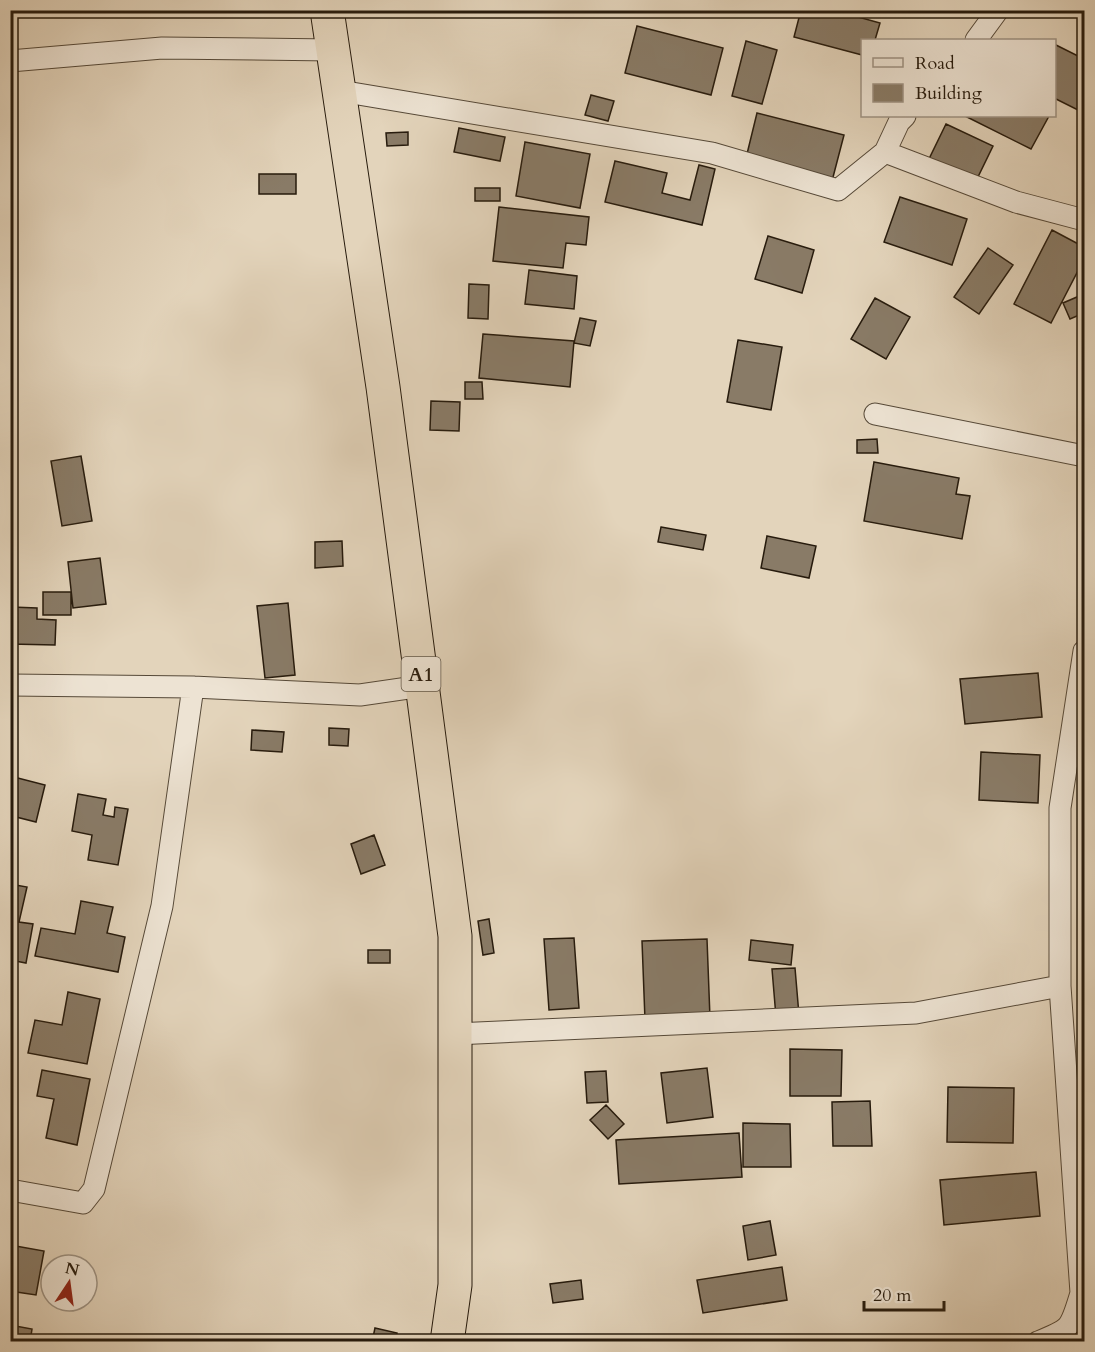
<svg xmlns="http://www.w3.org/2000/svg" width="1095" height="1352" font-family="Cardo,serif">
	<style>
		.building { fill: #897b67; stroke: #271b0d; stroke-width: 1.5 }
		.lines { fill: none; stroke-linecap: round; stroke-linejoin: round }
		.minor-casing { stroke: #564938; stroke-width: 23 }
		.trunk-casing { stroke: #271b0d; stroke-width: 35 }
		.minor { stroke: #ede3d3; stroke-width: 21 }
		.trunk { stroke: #e3d4bb; stroke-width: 33 }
		.labels { text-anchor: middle; stroke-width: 4.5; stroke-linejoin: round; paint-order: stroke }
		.shield { fill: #ede3d3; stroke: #625748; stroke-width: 1.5 }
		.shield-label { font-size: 20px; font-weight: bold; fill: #271b0d }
	</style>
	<rect width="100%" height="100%" fill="#e3d4bb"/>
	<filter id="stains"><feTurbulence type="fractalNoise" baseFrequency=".00333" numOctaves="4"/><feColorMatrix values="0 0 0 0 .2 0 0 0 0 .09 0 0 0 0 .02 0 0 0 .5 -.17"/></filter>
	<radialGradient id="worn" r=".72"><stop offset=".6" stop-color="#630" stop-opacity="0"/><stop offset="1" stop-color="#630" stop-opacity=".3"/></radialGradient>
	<path class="building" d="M801 10H833L880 23 875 40H862V55L794 37Z
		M637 26 723 48 711 95 625 73Z
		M746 41 777 50 762 104 732 96Z
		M1054 44 1084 59V113L1054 98Z
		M591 95 614 101 608 121 585 115Z
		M757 113 844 135 832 181 746 158Z
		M965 116H1049L1031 149Z
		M946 124 993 146 975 183 928 161Z
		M459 128 505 137 500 161 454 152Z
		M408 132V145L387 146 386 133Z
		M525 142 590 154 580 208 516 196Z
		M615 161 667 173 662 193 690 200 699 165 715 169 702 225 605 202Z
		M259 174H296V194H259Z
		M475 188H500V201H475Z
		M900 197 967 219 952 265 884 242Z
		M499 207 589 217 586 245 566 243 563 268 493 261Z
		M1052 230 1084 247V259L1051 323 1014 304Z
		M768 236 814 250 802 293 755 279Z
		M988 248 1013 265 979 314 954 297Z
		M529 270 577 276 574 309 525 304Z
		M469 284 489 285 488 319 468 318Z
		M1084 294V313L1070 319 1063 303Z
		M875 298 910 317 886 359 851 339Z
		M580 318 596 321 590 346 574 343Z
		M483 334 574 341 570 387 479 378Z
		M738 340 782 347 771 410 727 402Z
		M465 382H482L483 399H465Z
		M431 401 460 402 459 431 430 430Z
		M877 439 878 453H857V440Z
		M81 456 92 521 62 526 51 461Z
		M874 462 959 478 956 494 970 496 962 539 864 521Z
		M661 527 706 535 703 550 658 542Z
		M767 536 816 546 809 578 761 568Z
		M342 541 343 566 315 568V542Z
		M100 558 106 604 73 608 68 562Z
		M43 592H71V615H43Z
		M288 603 295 675 265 678 257 606Z
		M11 607 37 608V619L56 620 55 645 10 644Z
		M1038 673 1042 717 965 724 960 679Z
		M329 728 349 729 348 746 329 745Z
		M252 730 284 732 282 752 251 750Z
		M981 752 1040 755 1038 803 979 800Z
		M10 776 45 785 36 822 16 817 10 839Z
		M78 794 106 799 103 815 114 817 115 807 128 809 118 865 88 860 92 835 72 831Z
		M374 835 385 865 361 874 351 844Z
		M10 884 27 887 19 922 33 924 26 963 10 960Z
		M81 901 113 907 107 933 125 937 118 972 35 956 41 928 75 934Z
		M489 919 494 953 483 955 478 921Z
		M574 938 579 1008 549 1010 544 939Z
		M707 939 710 1018 645 1020 642 941Z
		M751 940 793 945 791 965 749 960Z
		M368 950H390V963H368Z
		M795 968 799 1015 776 1017 772 969Z
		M68 992 100 999 87 1064 28 1053 35 1020 62 1025Z
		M790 1049 842 1050 841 1096H790Z
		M707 1068 713 1117 667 1123 661 1073Z
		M42 1070 90 1079 77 1145 46 1138 54 1099 37 1096Z
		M606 1071 608 1102 587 1103 585 1072Z
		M948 1087 1014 1088 1013 1143 947 1142Z
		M870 1101 872 1146H833L832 1102Z
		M606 1105 624 1124 608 1139 590 1120Z
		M743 1123 790 1124 791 1167H743Z
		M739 1133 742 1177 619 1184 616 1140Z
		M1036 1172 1040 1216 944 1225 940 1180Z
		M770 1221 776 1255 748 1260 743 1226Z
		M10 1245 44 1251 36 1295 10 1291Z
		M782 1267 787 1300 703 1313 697 1280Z
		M581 1280 583 1299 553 1303 550 1284Z
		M10 1325 32 1329 30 1342H10Z
		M375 1328 397 1333 395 1342H372Z"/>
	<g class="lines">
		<g class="minor-casing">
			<path id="minor" d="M976 40 998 10
				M10 61 162 48 333 50
				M340 91 712 153 838 190 885 152 899 122 905 116
				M885 152 1016 202 1084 220
				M875 414 1084 456
				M10 685 193 687 360 695 422 686
				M455 1034 916 1013 1060 986
				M10 1190 83 1203 94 1189 162 906 193 687
				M1038 1342C1072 1328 1070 1329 1081 1293L1060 986V808L1084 651"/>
		</g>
		<g class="trunk-casing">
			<path id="trunk" d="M327 10 383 387 455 936V1285L447 1342"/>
		</g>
		<use href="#minor" class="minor"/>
		<use href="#trunk" class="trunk"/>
	</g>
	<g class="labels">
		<rect class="shield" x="401.5" y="657" width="39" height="34" rx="4.5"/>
		<g class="shield-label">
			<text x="421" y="681">A1</text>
		</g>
	</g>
	<rect width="1095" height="1352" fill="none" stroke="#e3d4bb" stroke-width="36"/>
	<rect x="12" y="12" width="1071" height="1328" fill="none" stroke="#271b0d" stroke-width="3"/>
	<rect x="18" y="18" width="1059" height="1316" fill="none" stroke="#271b0d" stroke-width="1.5"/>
	<rect x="861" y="39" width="195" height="78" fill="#ede3d3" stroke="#9e9384" stroke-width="1.5"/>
	<rect x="873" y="58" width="30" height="9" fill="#ede3d3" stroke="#9e9384" stroke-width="1.5"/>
	<text x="915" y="69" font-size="18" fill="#271b0d">Road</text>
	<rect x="873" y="84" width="30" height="18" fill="#897b67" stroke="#9e9384" stroke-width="1.5"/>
	<text x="915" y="99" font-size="18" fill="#271b0d">Building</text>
	<g transform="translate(69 1283) rotate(13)"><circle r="28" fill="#ede3d3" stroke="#9e9384" stroke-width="1.5"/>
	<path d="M0-4.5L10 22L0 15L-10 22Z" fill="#8f2418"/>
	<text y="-9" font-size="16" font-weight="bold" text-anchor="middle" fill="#271b0d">N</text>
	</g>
	<path d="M864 1301v9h80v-9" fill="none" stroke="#271b0d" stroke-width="3"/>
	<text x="873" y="1301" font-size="18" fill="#271b0d" stroke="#ede3d3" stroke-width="4.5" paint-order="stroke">20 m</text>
	<rect width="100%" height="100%" filter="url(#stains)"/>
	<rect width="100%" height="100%" fill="url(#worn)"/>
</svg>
